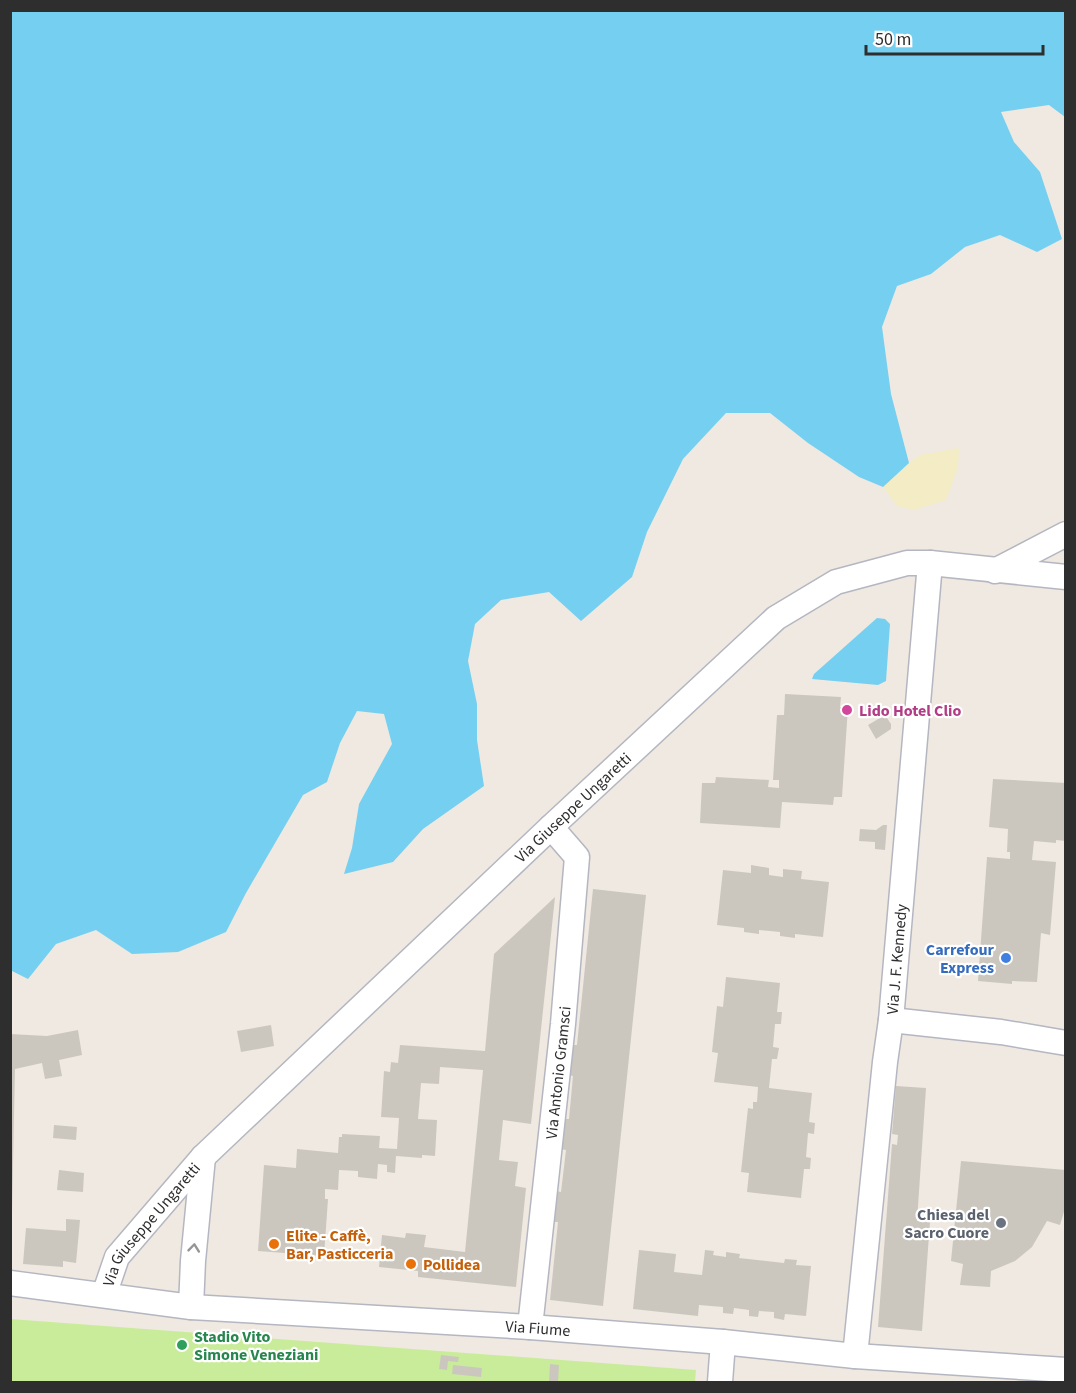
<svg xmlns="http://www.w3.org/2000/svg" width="1076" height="1393" font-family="'Source Sans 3',sans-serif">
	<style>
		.sand { fill: #f3ecc5 }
		.pitch { fill: #c9ec9a }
		.water { fill: #75cff0 }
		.building { fill: #cbc7bf }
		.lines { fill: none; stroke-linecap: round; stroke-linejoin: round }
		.minor-casing { stroke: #b4b7c1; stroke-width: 27 }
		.minor { stroke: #fff; stroke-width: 24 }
		.oneway { stroke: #969696 }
		.hotel-dot { fill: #d1479c; stroke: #fff; stroke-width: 2 }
		.shop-dot { fill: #3f7fe0; stroke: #fff; stroke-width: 2 }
		.worship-dot { fill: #6b7280; stroke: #fff; stroke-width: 2 }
		.food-dot { fill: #e8710a; stroke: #fff; stroke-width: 2 }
		.leisure-dot { fill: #2e9e5b; stroke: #fff; stroke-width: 2 }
		.labels { text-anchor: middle; stroke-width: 4.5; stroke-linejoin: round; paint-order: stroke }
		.hotel-label { font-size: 16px; font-weight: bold; fill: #b23c85; stroke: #fff; text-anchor: start }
		.street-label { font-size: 16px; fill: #2e2e2e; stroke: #fff }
		.shop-label { font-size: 16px; font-weight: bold; fill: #366cbe; stroke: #fff; text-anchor: end }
		.worship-label { font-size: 16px; font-weight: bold; fill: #5b616d; stroke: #fff; text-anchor: end }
		.food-label { font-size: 16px; font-weight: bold; fill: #c56008; stroke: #fff; text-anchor: start }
		.leisure-label { font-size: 16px; font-weight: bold; fill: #27864d; stroke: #fff; text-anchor: start }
	</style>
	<rect width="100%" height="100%" fill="#efe9e1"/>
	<path class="sand" d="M959 448 958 468 946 500 914 510 897 506 883 487 909 463 920 455Z"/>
	<path class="pitch" d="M10 1319 696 1370 695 1382H11Z"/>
	<path class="water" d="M10 11H1065V117L1049 105 1001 112 1014 142 1040 172 1062 239 1037 252 1000 235 965 247 931 274 897 286 882 327 891 394 909 463 883 487 859 477 808 443 770 413H726L683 459 647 532 632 577 581 621 549 592 501 600 475 624 468 661 477 704V740L484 786 423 829 393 862 344 874 352 848 359 804 392 744 384 714 357 711 340 743 327 782 303 795 246 893 226 932 178 952 132 954 96 930 56 944 28 979 10 970Z
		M877 618 885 619 890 624 886 681 878 685 812 679 814 674Z"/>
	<path class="building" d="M785 694 841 697 840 707H848L842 797H834L833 805 782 802 780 828 700 823 702 783H715L716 777 769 780 768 787 779 788V780H773L777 715H784Z
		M885 715 891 724V729L876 739 868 725Z
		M993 779 1066 783V841L1056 840V843L1034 841 1032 860 1056 862 1050 935 1041 933 1037 982 1012 981V984L978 981 987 857 1010 859V852H1007L1008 829 989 827Z
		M883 825H887L885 850 875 849V842L859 841 860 829 876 830Z
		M751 865 769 868V875L783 877V869L802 871 801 879 829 882 823 937 795 934V938L780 936V932L759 930V934L744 932V928L717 925 723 870 751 873Z
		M593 889 646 895 603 1306 550 1300 558 1222H553L556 1191 561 1192 566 1150 560 1149 564 1119H569L573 1076 568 1075 572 1045H577Z
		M555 897 531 1124 503 1120 499 1160 518 1162 515 1186 526 1188 516 1287 418 1277V1271L379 1267 382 1235 405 1238 406 1233 426 1235 424 1247 465 1252 483 1070 440 1067 439 1084 421 1083 418 1119 437 1120 435 1156 422 1155V1158L396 1156 395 1173 387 1172V1165L378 1164 377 1179 358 1177V1171L339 1170 338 1190 325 1189V1199H328L324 1256 258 1251 264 1165 296 1168 297 1149 338 1153 339 1137H342V1134L380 1136 379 1148 397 1149 399 1118 381 1117 384 1071 390 1072 391 1062 398 1063 400 1045 485 1051 494 954Z
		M726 977 780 983 777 1012H782L781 1024H775L773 1047 779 1048 777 1059H772L769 1088 812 1093 809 1122 815 1123 814 1134 808 1133 806 1157 811 1158 810 1169H804L801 1198 747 1192 749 1173 741 1172 748 1108 753 1109V1102H757L758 1087 714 1082 718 1053 712 1052 717 1006 723 1007Z
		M271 1025 274 1046 241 1052 237 1031Z
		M78 1030 82 1055 59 1060 62 1076 45 1079 42 1063 15 1069 12 1213H10V1034L47 1036Z
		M896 1086 926 1088 917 1221 930 1222 922 1331 878 1327 892 1144 897 1145 898 1135 892 1134Z
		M54 1125 77 1127 76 1140 53 1138Z
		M961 1161 1066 1170V1205L1060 1225 1047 1221 1032 1247 1015 1261 991 1271 990 1287 960 1285 963 1264 951 1261Z
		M59 1170 84 1173 83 1192 57 1190Z
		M66 1219 80 1220 76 1263 63 1261V1267L23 1264 26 1228 66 1231Z
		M639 1250 676 1254 674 1272 702 1275 705 1250 714 1251 713 1255 726 1257V1252L740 1254 739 1258 784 1263 785 1259 797 1260 796 1265 811 1266 806 1316 785 1314 784 1320 774 1318V1312L759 1311 758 1317 749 1316V1310L734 1308 733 1314 723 1313V1307L699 1305 698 1316 633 1309Z
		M441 1355 459 1357 458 1362 448 1361 447 1370 439 1369Z
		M550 1364 559 1365 558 1382H549Z
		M453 1365 482 1368 481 1377 452 1374Z"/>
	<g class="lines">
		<g class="minor-casing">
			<g id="minor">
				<path d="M995 571 1066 534"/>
				<path d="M891 1020 1001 1032 1066 1043"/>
				<path id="s1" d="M10 1283 191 1307 530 1327 723 1342 855 1356 1066 1370"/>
				<path id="s2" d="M104 1295 117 1257 203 1157 551 827 776 618 836 582 907 563H930L1066 577"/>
				<path d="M191 1307 193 1261 203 1157"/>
				<path id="s3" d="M530 1327 563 1024 577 857 551 827"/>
				<path id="s4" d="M855 1356 885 1062 891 1020 930 563"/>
				<path d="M720 1382 723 1342"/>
			</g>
		</g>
		<use href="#minor" class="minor"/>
	</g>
	<defs><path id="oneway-chevron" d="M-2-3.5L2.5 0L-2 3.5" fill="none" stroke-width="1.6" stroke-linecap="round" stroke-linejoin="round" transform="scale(1.5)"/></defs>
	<use class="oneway" href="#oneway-chevron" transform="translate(194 1248) rotate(-84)"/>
	<circle class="hotel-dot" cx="847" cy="710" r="6"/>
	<circle class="shop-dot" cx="1006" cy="958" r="6"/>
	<circle class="worship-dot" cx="1001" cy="1223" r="6"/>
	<g class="food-dot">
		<circle cx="274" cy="1244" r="6"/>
		<circle cx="411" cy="1264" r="6"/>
	</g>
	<circle class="leisure-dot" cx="182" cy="1345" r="6"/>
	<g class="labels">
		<g class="hotel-label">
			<text x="859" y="716">Lido Hotel Clio</text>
		</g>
		<g class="street-label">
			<text dy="6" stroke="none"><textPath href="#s2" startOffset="681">Via Giuseppe Ungaretti</textPath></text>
			<text dy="6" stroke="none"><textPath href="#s4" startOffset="399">Via J. F. Kennedy</textPath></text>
			<text dy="6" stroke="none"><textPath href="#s3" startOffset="256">Via Antonio Gramsci</textPath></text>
			<text dy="6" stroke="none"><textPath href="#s2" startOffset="86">Via Giuseppe Ungaretti</textPath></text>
			<text dy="6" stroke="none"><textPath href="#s1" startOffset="530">Via Fiume</textPath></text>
		</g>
		<g class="shop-label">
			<text x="994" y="955">Carrefour<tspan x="994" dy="18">Express</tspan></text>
		</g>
		<g class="worship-label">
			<text x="989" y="1220">Chiesa del<tspan x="989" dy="18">Sacro Cuore</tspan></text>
		</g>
		<g class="food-label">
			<text x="286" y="1241">Elite - Caffè,<tspan x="286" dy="18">Bar, Pasticceria</tspan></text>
			<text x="423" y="1270">Pollidea</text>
		</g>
		<g class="leisure-label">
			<text x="194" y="1342">Stadio Vito<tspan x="194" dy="18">Simone Veneziani</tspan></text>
		</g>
	</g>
	<rect width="1076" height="1393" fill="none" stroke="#2e2e2e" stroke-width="24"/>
	<path d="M866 45v9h177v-9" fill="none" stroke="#2e2e2e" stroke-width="3"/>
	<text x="875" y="45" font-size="18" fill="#2e2e2e" stroke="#ffffff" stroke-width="4.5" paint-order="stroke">50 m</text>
</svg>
